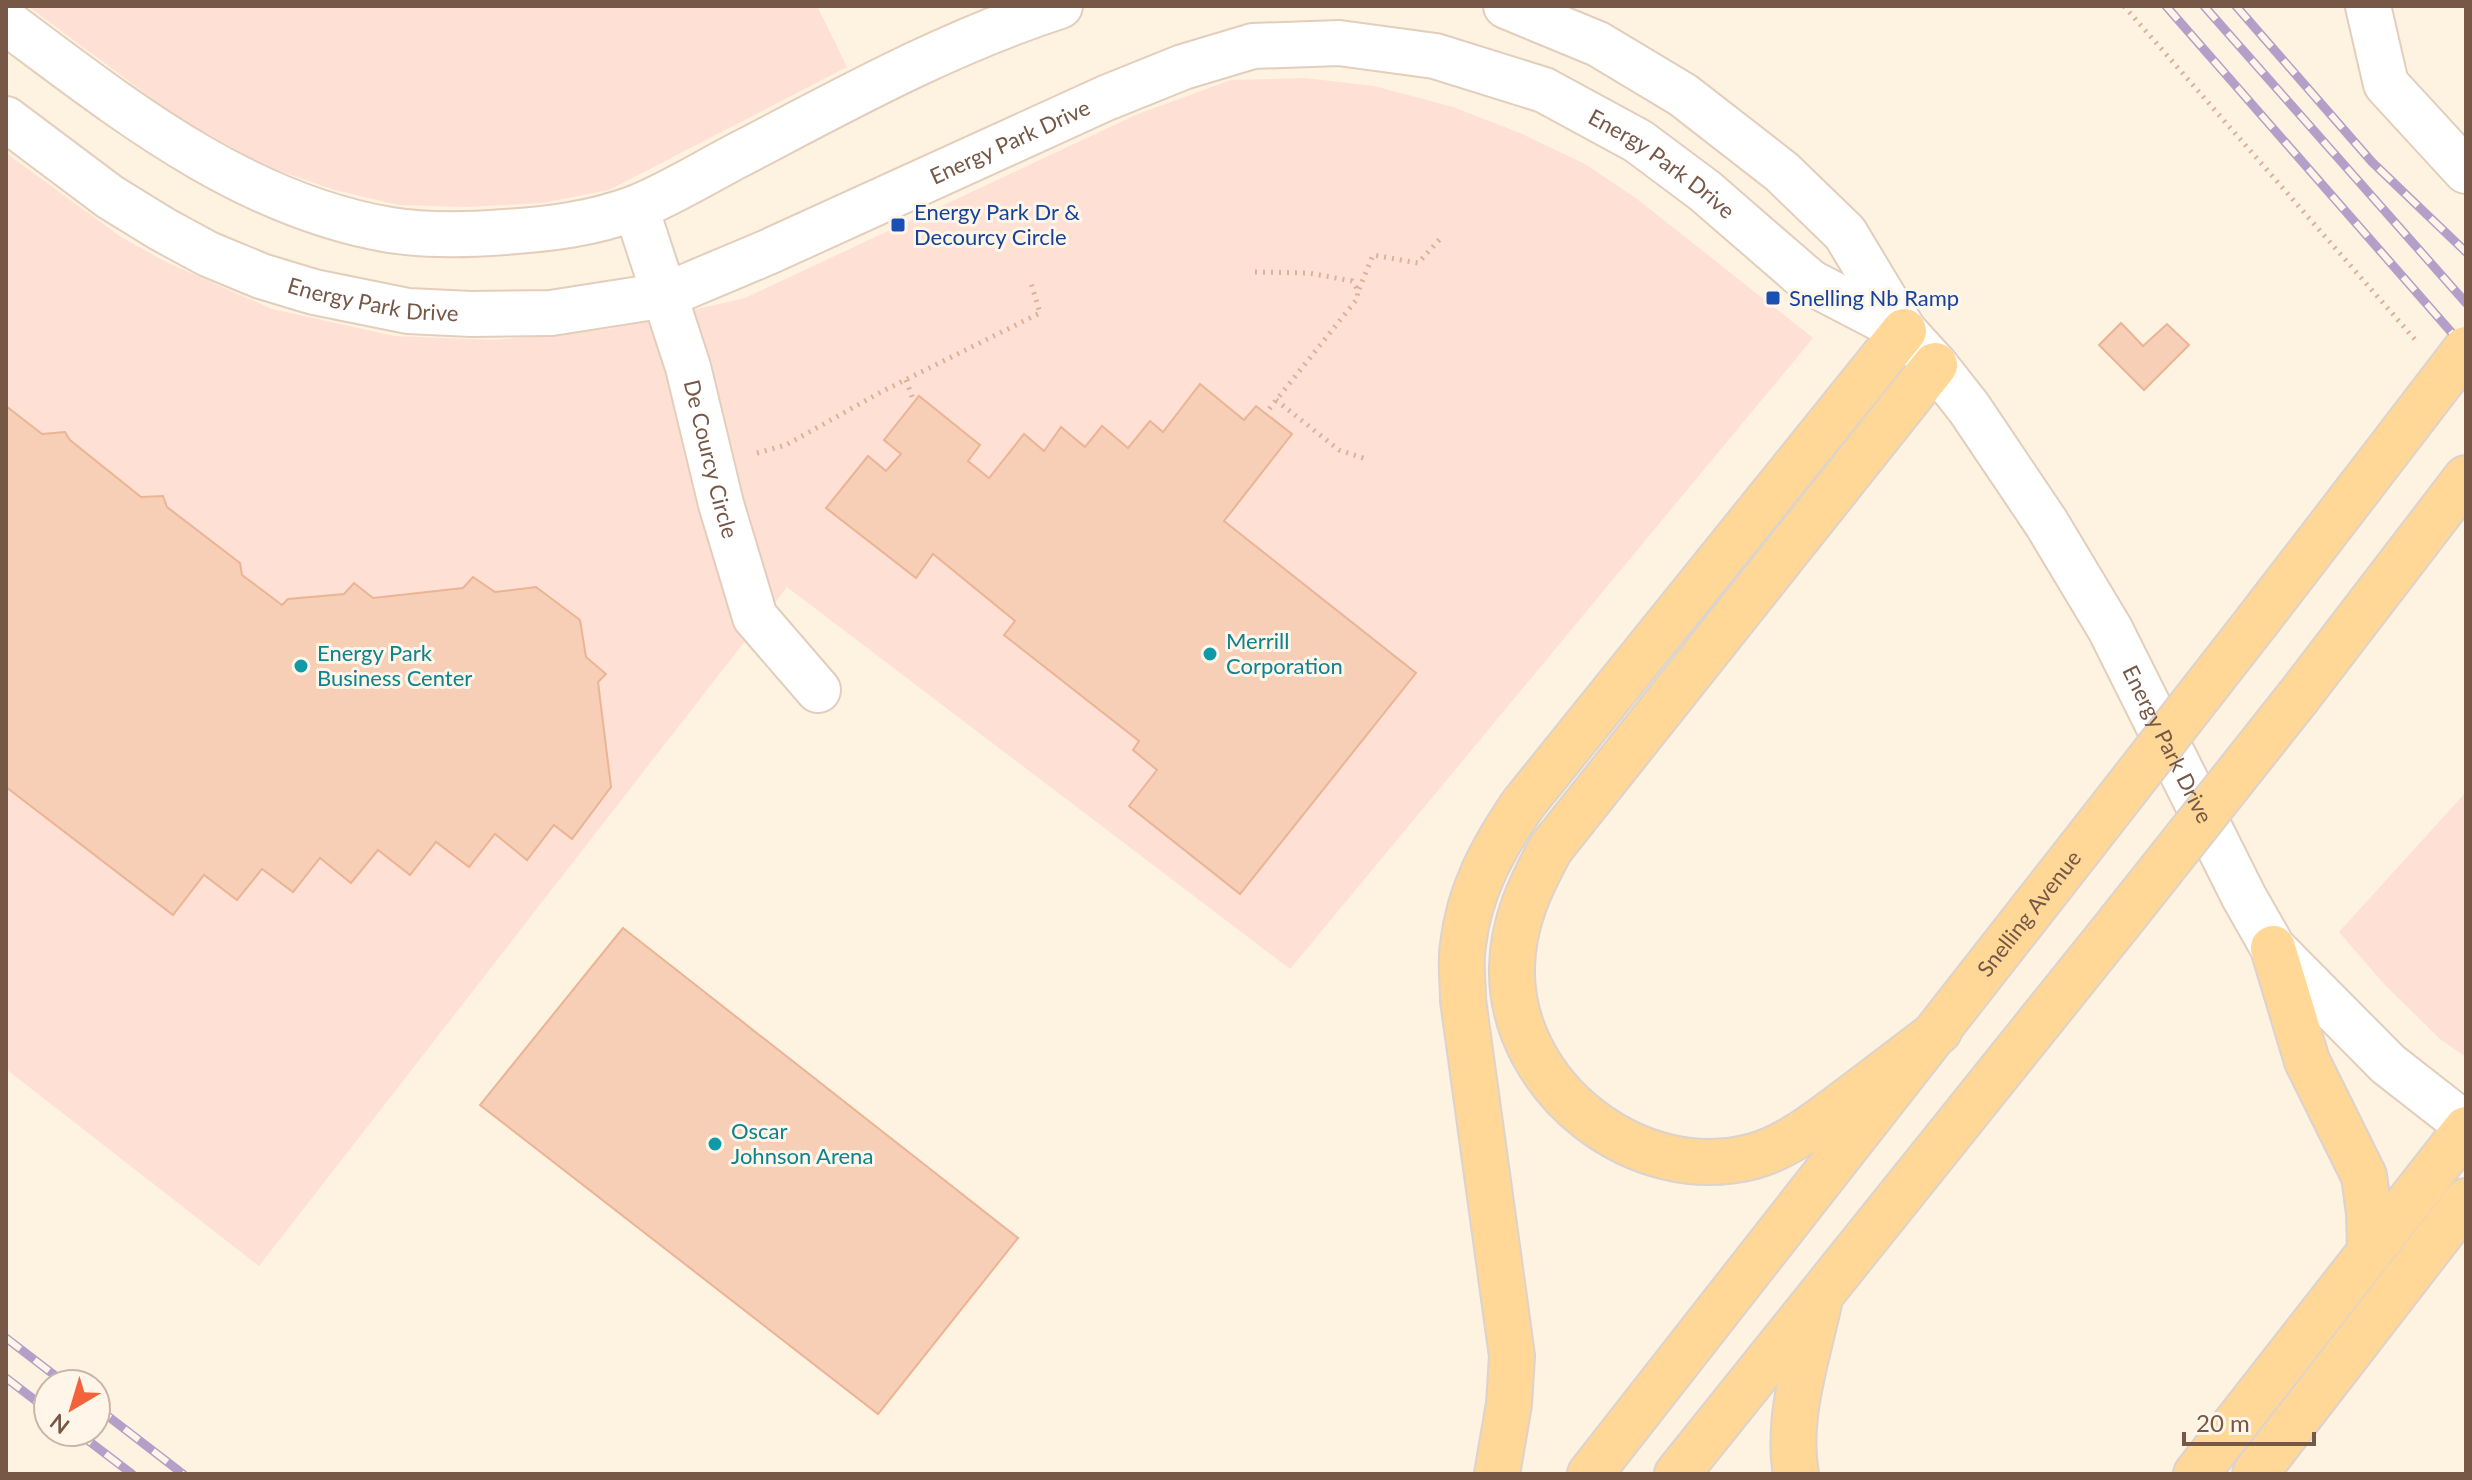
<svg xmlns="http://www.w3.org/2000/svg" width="2472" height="1480" font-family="Lato,sans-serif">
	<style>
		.commercial { fill: #ffe0d4 }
		.building { fill: #f6cfb6; stroke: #eab495; stroke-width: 2 }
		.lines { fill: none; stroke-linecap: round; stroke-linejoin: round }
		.minor-casing { stroke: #e3cebc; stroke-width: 48 }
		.major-casing { stroke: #dcd3cf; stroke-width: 48 }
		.path { stroke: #dbb299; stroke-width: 5; stroke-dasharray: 2 6; stroke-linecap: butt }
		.minor { stroke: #fff; stroke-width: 44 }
		.major { stroke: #ffd797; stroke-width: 44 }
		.rail-casing { stroke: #b59fc8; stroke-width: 9 }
		.rail { stroke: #fff6e9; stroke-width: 6; stroke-dasharray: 18; stroke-linecap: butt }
		.major-bridge-casing { stroke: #dcd3cf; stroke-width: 48; stroke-linecap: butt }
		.major-bridge { stroke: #ffd797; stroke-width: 44 }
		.transit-dot { fill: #1a4fb4; stroke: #fff6e9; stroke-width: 3 }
		.culture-dot { fill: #0f9aa8; stroke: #fff6e9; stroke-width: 3 }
		.labels { text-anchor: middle; stroke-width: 6; stroke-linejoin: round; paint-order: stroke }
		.street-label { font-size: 22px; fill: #775746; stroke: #fff6e9 }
		.transit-label { font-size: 22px; fill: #164399; stroke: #fff6e9; text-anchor: start }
		.culture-label { font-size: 22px; fill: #0d838f; stroke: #fff6e9; text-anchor: start }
	</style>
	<rect width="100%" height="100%" fill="#fef2e1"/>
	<path class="commercial" d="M28 6H817L847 67 609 190 542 203 466 207 398 205 335 190 262 165 174 115Z
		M1305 78 1374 86 1453 107 1520 133 1585 164 1637 199 1813 338 1290 969 787 587 259 1266 6 1069V153L121 237 164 261 272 309 394 336 494 340 609 329 745 298 1138 114 1231 80Z
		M2466 792V1057L2440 1039 2384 984 2339 932Z"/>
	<path class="building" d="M2121 323 2143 346 2167 324 2189 345 2144 390 2099 345Z
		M1200 384 1244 420 1256 406 1292 434 1224 521 1416 673 1240 894 1129 806 1157 770 1133 750 1139 741 1004 635 1015 621 933 554 916 578 826 508 868 456 886 471 901 454 884 440 919 396 980 445 968 461 989 478 1024 434 1044 451 1061 427 1085 447 1102 426 1128 448 1150 421 1163 432Z
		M6 406 42 434 65 432 70 440 141 497 163 496 167 507 240 563 242 575 282 605 288 599 344 594 354 583 373 598 463 588 473 577 495 592 536 587 580 620 586 657 606 674 598 682 611 787 572 839 554 825 527 860 495 834 469 867 436 842 410 875 378 850 351 883 320 858 293 892 262 869 237 900 204 875 173 915 6 787Z
		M623 928 1018 1238 878 1414 480 1105Z"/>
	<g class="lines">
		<g class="minor-casing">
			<g id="minor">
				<path id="s1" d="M1506 6 1598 44 1683 95 1782 172 1845 233 1904 331 1935 365 1969 408 2047 524 2110 629 2244 897 2273 948 2388 1064 2466 1125"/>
				<path d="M2368 6 2386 84 2466 171"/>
				<path d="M6 22C123 109 242 205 390 230 428 236 467 235 505 232 549 229 592 224 635 208 671 194 712 168 748 150 849 97 951 41 1060 6"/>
				<path id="s2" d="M6 119 110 197 162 229 208 254 261 276 314 292 408 311 471 314 551 313 666 295 768 252 1106 98 1183 67 1253 46 1339 43 1435 56 1544 90 1638 141 1705 191 1810 282 1904 331"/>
				<path id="s3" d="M636 208 688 367 721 504 755 617 818 690"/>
			</g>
		</g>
		<g class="major-casing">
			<g id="major">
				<path d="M1935 365 1551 848C1530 886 1513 922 1512 967 1509 1087 1638 1188 1754 1156 1790 1146 1822 1119 1852 1097 1881 1075 1910 1053 1939 1031"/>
				<path d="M2258 620 2361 486"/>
				<path d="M2299 696 2466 478"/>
				<path d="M2273 948 2307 1061 2364 1176 2369 1213 2370 1252"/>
				<path d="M1497 1474 1509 1404 1512 1356 1463 1000C1463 982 1460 962 1463 945 1469 891 1493 848 1523 804L1904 331"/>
				<path id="s4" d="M1590 1474 2077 852"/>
				<path d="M1677 1474 2119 923"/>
				<path d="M1796 1474C1786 1418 1807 1358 1819 1303"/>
				<path d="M2196 1474 2466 1129"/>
				<path d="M2255 1474 2466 1201"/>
			</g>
		</g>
		<path class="path" d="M2124 6 2418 343
			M1255 272 1309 273 1352 281 1358 290 1357 299 1265 414
			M1359 289 1373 255 1418 263 1441 238
			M906 380 914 402
			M1276 400 1339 450 1366 459
			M757 453 786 445 881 392 1040 313 1031 283"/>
		<use href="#minor" class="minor"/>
		<use href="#major" class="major"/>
		<g class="rail-casing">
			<path id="rail" d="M2166 6 2466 349
				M2204 6 2466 303
				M2236 6 2372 162 2466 252
				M6 1338 66 1384
				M6 1378 48 1410
				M96 1407 183 1474
				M77 1432 132 1474"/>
		</g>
		<use href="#rail" class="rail"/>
		<g class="major-bridge-casing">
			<path id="major-bridge" d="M2361 486 2466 349
				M2077 852 2258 620
				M2119 923 2299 696"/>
		</g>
		<use href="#major-bridge" class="major-bridge"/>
	</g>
	<g class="transit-dot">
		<rect x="890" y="217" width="16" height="16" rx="4"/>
		<rect x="1765" y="290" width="16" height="16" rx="4"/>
	</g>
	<g class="culture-dot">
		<circle cx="1210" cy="654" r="8"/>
		<circle cx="301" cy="666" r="8"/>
		<circle cx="715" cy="1144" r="8"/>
	</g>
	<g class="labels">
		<g class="street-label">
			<text dy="8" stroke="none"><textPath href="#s2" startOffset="1088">Energy Park Drive</textPath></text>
			<text dy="8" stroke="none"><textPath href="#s2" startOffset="1786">Energy Park Drive</textPath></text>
			<text dy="8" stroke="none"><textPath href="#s2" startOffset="416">Energy Park Drive</textPath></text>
			<text dy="8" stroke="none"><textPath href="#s3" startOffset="262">De Courcy Circle</textPath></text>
			<text dy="8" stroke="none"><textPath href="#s1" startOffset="1018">Energy Park Drive</textPath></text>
			<text dy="8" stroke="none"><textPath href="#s4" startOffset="712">Snelling Avenue</textPath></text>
		</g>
		<g class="transit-label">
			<text x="914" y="220">Energy Park Dr &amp;<tspan x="914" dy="25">Decourcy Circle</tspan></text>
			<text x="1789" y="306">Snelling Nb Ramp</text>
		</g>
		<g class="culture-label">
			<text x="1226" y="649">Merrill<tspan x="1226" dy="25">Corporation</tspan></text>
			<text x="317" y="661">Energy Park<tspan x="317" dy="25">Business Center</tspan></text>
			<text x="731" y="1139">Oscar<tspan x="731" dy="25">Johnson Arena</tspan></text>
		</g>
	</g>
	<rect width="2472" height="1480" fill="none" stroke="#775746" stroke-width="16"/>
	<g transform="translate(72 1408) rotate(218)"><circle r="38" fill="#fff6e9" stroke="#c9b6a8" stroke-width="2"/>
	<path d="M0-6L14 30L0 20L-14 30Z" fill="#f3623b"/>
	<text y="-12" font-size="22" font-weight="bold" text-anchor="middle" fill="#775746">N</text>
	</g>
	<path d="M2184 1432v12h130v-12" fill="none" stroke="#775746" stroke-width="4"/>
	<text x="2196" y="1432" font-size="24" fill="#775746" stroke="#fff6e9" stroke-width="6" paint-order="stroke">20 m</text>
</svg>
